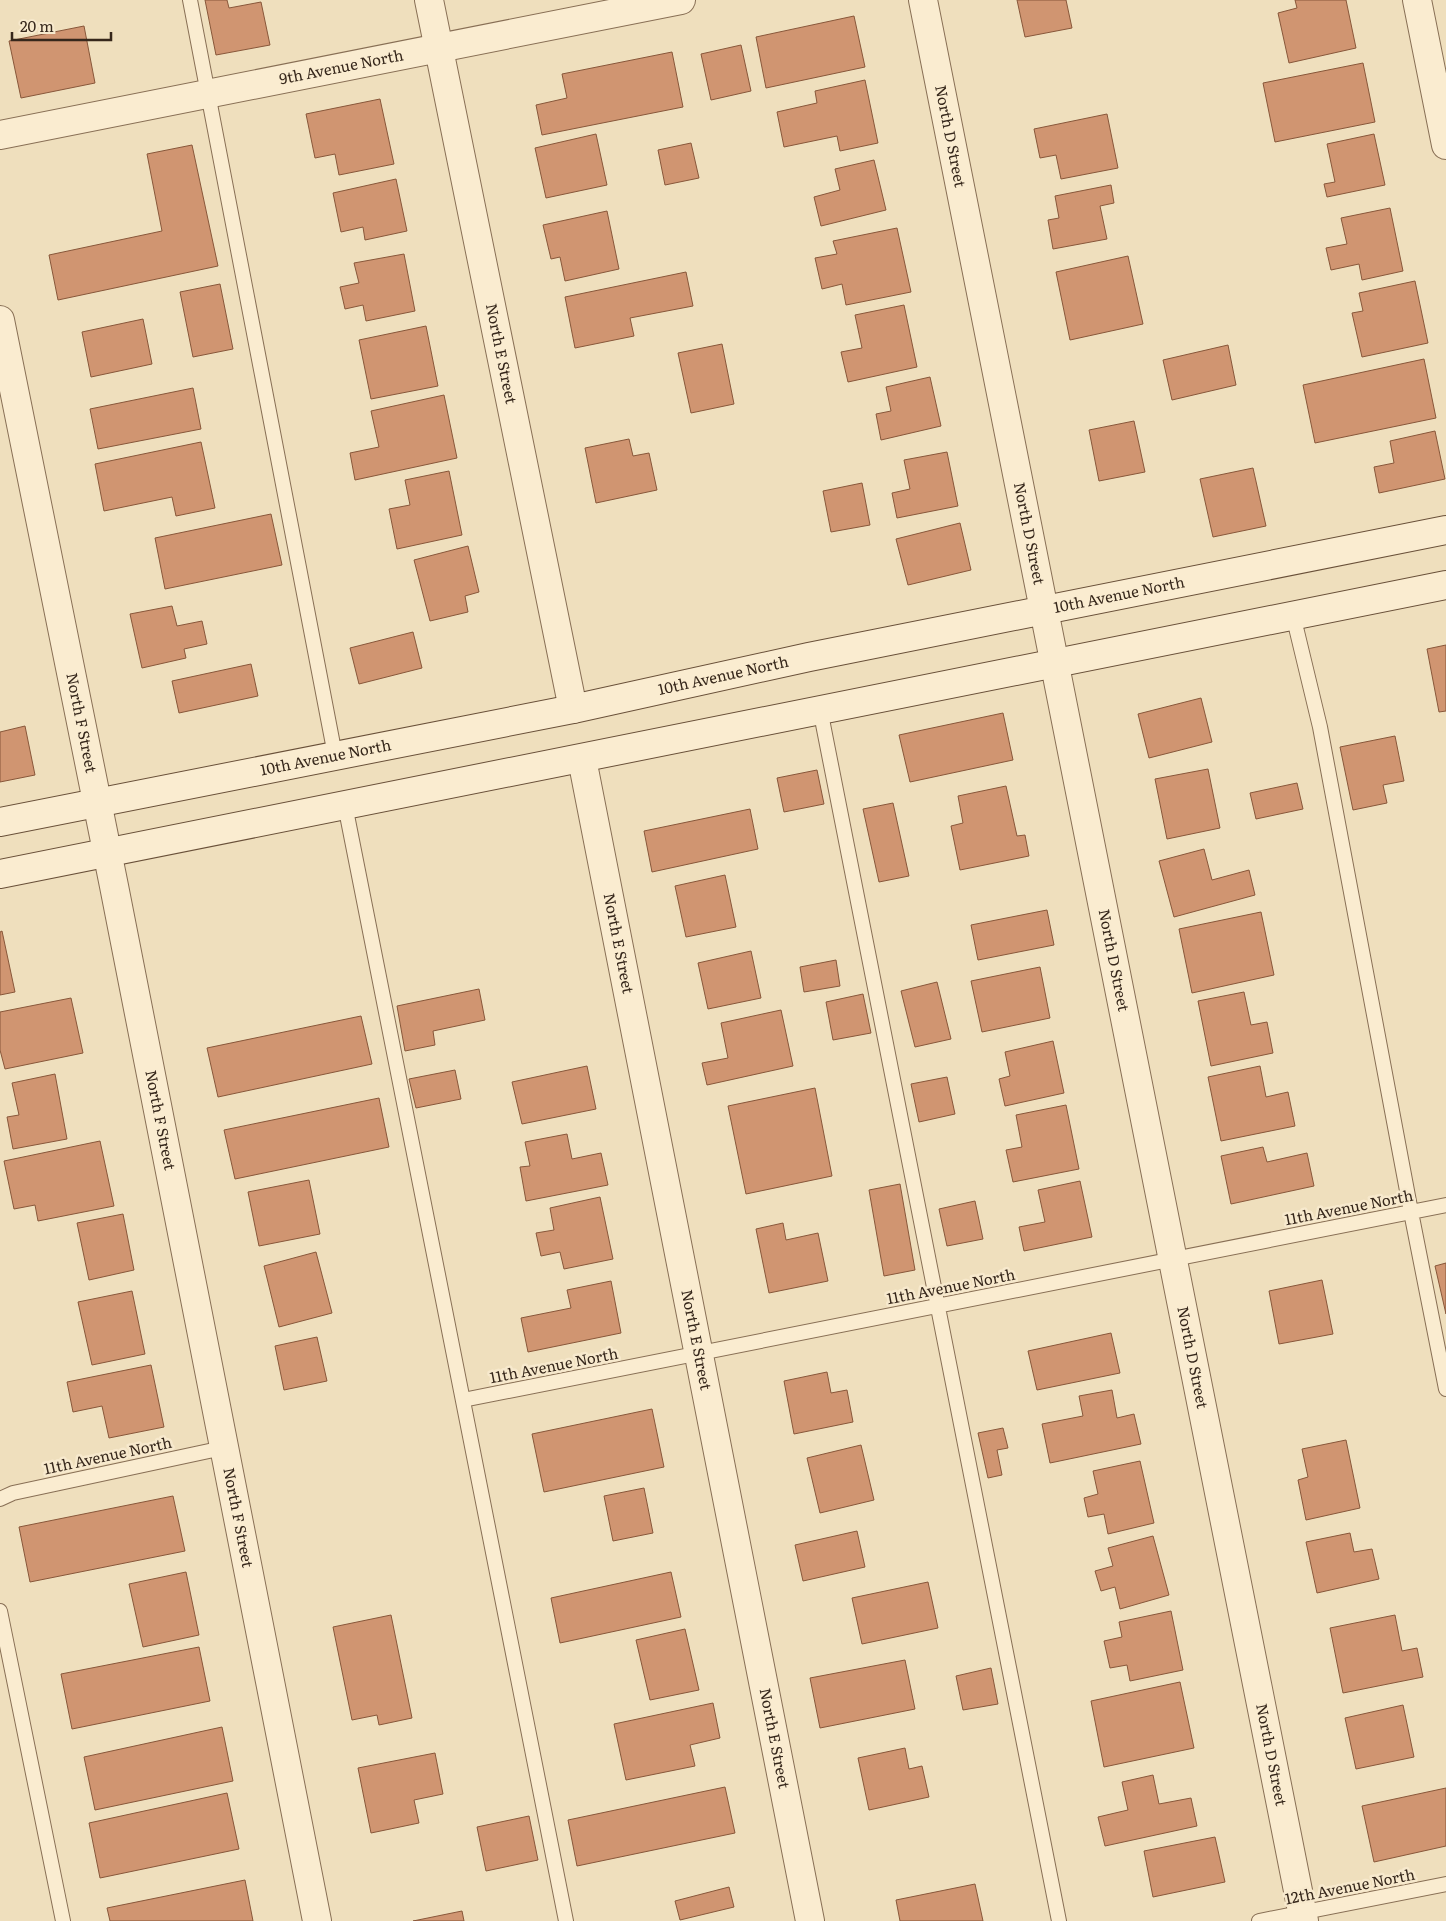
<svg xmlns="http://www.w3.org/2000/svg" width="1446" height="1921" font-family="Literata,serif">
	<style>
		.building { fill: #d09571; stroke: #88573a }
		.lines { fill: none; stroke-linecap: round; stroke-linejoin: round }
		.lane-casing { stroke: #886f55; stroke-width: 16 }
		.street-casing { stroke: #886f55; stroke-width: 30 }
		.secondary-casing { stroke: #695039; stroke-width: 30 }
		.lane { stroke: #faecd0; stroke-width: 14 }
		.street { stroke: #faecd0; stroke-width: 28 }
		.secondary { stroke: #faecd0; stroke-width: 28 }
		.labels { text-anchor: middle; stroke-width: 5; stroke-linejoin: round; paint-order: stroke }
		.street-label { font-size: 15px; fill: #36271b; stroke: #f7e9cd }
	</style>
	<rect width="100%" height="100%" fill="#efdfbd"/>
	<path class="building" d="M205 0H227L229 8 261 2 270 45 216 55Z
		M1017 0H1066L1072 28 1025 37Z
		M1295 0H1346L1356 48 1289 63 1278 13 1297 8Z
		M854 16 865 67 766 88 756 37Z
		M84 26 95 83 21 98 9 41Z
		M741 45 751 91 711 100 701 54Z
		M672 52 683 107 542 135 536 105 567 98 562 74Z
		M1363 63 1375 122 1275 142 1263 83Z
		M865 80 878 143 840 151 837 136 784 147 777 112 817 103 815 91Z
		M380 99 394 164 339 175 335 154 315 158 306 114Z
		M1107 114 1118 168 1061 179 1056 155 1040 158 1034 129Z
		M596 134 607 185 546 198 535 148Z
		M1374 134 1385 185 1327 197 1324 184 1335 182 1327 144Z
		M691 143 699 178 665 185 658 150Z
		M192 145 218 266 58 300 49 255 162 231 147 154Z
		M874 160 886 210 821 226 814 197 840 190 835 169Z
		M396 179 407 231 365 240 363 227 341 232 333 193Z
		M1111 185 1114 203 1100 206 1107 239 1053 249 1048 220 1059 218 1055 196Z
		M1390 208 1403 271 1362 280 1359 264 1331 270 1326 248 1347 244 1341 218Z
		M607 211 619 269 565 281 560 257 551 259 543 225Z
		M897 228 911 292 846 305 842 284 822 289 815 258 837 254 833 241Z
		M404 254 415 311 366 321 363 305 345 309 340 287 359 283 354 263Z
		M1128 256 1143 324 1070 340 1056 272Z
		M686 272 693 306 630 318 634 336 575 348 565 297Z
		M1415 281 1428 343 1362 357 1352 313 1363 311 1359 293Z
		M220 284 233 349 193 357 180 292Z
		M904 305 917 367 848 382 841 352 862 348 855 315Z
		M143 319 152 364 91 377 82 332Z
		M426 326 438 386 371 399 359 340Z
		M722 344 734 404 691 413 678 353Z
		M1228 345 1236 385 1172 400 1163 360Z
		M1424 359 1436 418 1315 443 1303 385Z
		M930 377 941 426 881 440 876 414 891 411 886 387Z
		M193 388 201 429 98 449 90 409Z
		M444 395 457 458 355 480 350 453 379 447 371 411Z
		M1134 421 1145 472 1099 481 1089 430Z
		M1435 431 1445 479 1379 493 1374 467 1394 463 1390 441Z
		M629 439 633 456 649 453 657 490 596 503 585 448Z
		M201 442 215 508 176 516 172 497 104 511 95 464Z
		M947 452 958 506 897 518 892 493 910 489 904 460Z
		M1253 468 1266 526 1213 537 1200 479Z
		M449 471 462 535 397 549 389 509 410 505 405 480Z
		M862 483 870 525 831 532 823 491Z
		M271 514 282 565 165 589 155 538Z
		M960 523 971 570 908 585 896 539Z
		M468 546 479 592 465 596 468 612 430 621 414 560Z
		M172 606 177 626 202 621 207 644 184 649 186 658 142 668 130 614Z
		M413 632 422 668 359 684 350 648Z
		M1446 645V711L1439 712 1427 649Z
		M251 664 258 696 179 713 172 681Z
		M1201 698 1212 742 1149 758 1138 714Z
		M1003 713 1013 760 910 782 899 735Z
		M25 726 35 775 0 782V732Z
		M1395 736 1404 781 1383 785 1387 803 1353 810 1340 747Z
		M1208 769 1220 828 1167 839 1155 779Z
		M817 770 824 804 784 812 777 778Z
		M1297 783 1303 809 1256 819 1250 793Z
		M1006 786 1017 836 1025 835 1029 856 960 870 951 826 963 823 958 796Z
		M893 803 909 876 879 882 863 809Z
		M750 809 758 849 652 872 644 831Z
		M1204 849 1212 880 1249 870 1255 895 1174 917 1159 861Z
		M725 875 736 927 686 937 675 886Z
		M1047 910 1054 945 978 960 971 925Z
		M1261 912 1274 975 1192 993 1179 929Z
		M2 931 15 992 0 995V932Z
		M751 951 761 998 708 1009 698 963Z
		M836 960 840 986 804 992 800 967Z
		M1040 967 1050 1018 982 1032 971 981Z
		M937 982 951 1039 915 1047 901 991Z
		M479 989 485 1020 433 1031 435 1045 405 1051 397 1006Z
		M1244 992 1251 1025 1267 1022 1273 1053 1211 1066 1198 1001Z
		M863 994 871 1033 833 1040 826 1002Z
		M71 998 83 1053 5 1069 0 1050V1012Z
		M781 1010 793 1066 707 1085 702 1063 728 1058 721 1023Z
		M361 1016 372 1064 218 1097 207 1048Z
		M1053 1041 1064 1093 1005 1106 999 1079 1010 1076 1005 1052Z
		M587 1066 596 1109 522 1124 512 1082Z
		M1260 1066 1266 1097 1288 1092 1295 1126 1221 1141 1208 1077Z
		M455 1070 461 1099 416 1108 409 1079Z
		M55 1074 67 1139 13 1149 7 1117 19 1115 12 1083Z
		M947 1077 955 1114 919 1122 911 1084Z
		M815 1088 832 1176 746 1194 728 1106Z
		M379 1098 389 1147 235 1179 224 1130Z
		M1066 1105 1079 1169 1013 1182 1006 1150 1022 1147 1016 1115Z
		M567 1134 572 1159 601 1153 608 1185 526 1201 520 1167 530 1166 525 1142Z
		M100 1141 114 1206 38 1221 35 1205 14 1209 4 1161Z
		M1263 1147 1267 1162 1307 1153 1314 1186 1231 1204 1221 1156Z
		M309 1180 320 1234 259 1246 248 1192Z
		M1080 1181 1092 1237 1024 1251 1019 1227 1045 1222 1038 1190Z
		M900 1184 915 1270 884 1276 869 1190Z
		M600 1197 613 1259 564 1269 560 1252 541 1256 536 1233 554 1230 550 1208Z
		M975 1201 983 1239 947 1246 939 1209Z
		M123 1214 134 1270 89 1280 77 1223Z
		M783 1223 786 1240 818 1233 828 1281 769 1293 756 1229Z
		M316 1252 332 1313 279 1327 264 1266Z
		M1446 1263V1314L1435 1266Z
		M1322 1280 1333 1334 1279 1344 1269 1291Z
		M611 1281 621 1333 528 1352 521 1318 571 1308 567 1290Z
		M132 1291 145 1354 92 1365 78 1302Z
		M1111 1333 1120 1373 1037 1390 1028 1351Z
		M317 1337 327 1381 284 1390 275 1346Z
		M151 1365 164 1427 109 1438 102 1406 73 1412 67 1382Z
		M827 1372 831 1393 847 1390 853 1422 794 1434 784 1381Z
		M1112 1390 1117 1418 1134 1414 1141 1444 1050 1463 1042 1424 1083 1416 1079 1396Z
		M652 1409 664 1467 544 1492 532 1434Z
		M1003 1428 1008 1448 997 1450 1002 1475 988 1478 978 1433Z
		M1346 1440 1360 1508 1306 1520 1298 1480 1308 1477 1302 1449Z
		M861 1445 874 1500 820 1513 807 1458Z
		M1140 1461 1154 1523 1108 1534 1104 1514 1088 1517 1084 1498 1098 1494 1093 1471Z
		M644 1488 653 1533 613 1541 604 1496Z
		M173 1496 185 1551 30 1582 19 1527Z
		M857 1531 865 1567 803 1581 795 1545Z
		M1350 1533 1354 1552 1372 1549 1379 1579 1317 1593 1306 1542Z
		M1153 1536 1169 1595 1120 1609 1115 1587 1101 1591 1095 1571 1113 1566 1108 1548Z
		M186 1572 199 1635 143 1647 129 1584Z
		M671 1572 681 1617 560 1643 551 1598Z
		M928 1582 938 1628 862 1644 852 1598Z
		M1171 1611 1183 1670 1130 1681 1127 1665 1110 1668 1104 1641 1122 1637 1119 1622Z
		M391 1615 412 1718 379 1725 377 1715 352 1720 333 1627Z
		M1395 1615 1402 1651 1417 1648 1423 1677 1343 1693 1330 1628Z
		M685 1629 699 1690 650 1700 636 1640Z
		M199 1647 210 1701 72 1729 61 1674Z
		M905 1660 915 1709 820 1728 810 1678Z
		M991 1668 998 1704 963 1710 956 1676Z
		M1180 1682 1194 1748 1104 1767 1091 1701Z
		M713 1703 720 1738 690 1745 695 1766 626 1780 614 1724Z
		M1403 1705 1414 1757 1356 1769 1345 1718Z
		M222 1727 233 1781 95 1810 84 1757Z
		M905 1748 909 1769 922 1766 929 1797 869 1810 858 1758Z
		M435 1753 443 1794 414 1800 419 1823 371 1833 358 1768Z
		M1153 1775 1159 1804 1191 1798 1197 1826 1105 1846 1098 1817 1128 1810 1122 1782Z
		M725 1787 735 1833 577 1866 568 1820Z
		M1446 1788V1846L1374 1862 1362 1806Z
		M227 1793 239 1849 100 1878 89 1823Z
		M529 1816 538 1860 486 1871 477 1827Z
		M1215 1837 1225 1882 1153 1897 1144 1851Z
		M245 1880 253 1921H110L107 1908Z
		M975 1884 983 1921H900L896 1900Z
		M729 1887 734 1907 680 1920 675 1901Z
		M462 1911 464 1921H413Z"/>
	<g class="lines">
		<g class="lane-casing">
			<path id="lane" d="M190 0 335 755
				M1293 615 1320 727 1411 1212 1446 1389
				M820 709 1059 1921
				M345 805 566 1921
				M463 1400 1446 1205
				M0 1499 13 1493 223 1448
				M0 1611 63 1921
				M1259 1921 1446 1884"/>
		</g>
		<g class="street-casing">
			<g id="street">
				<path id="s1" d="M429 0 573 709"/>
				<path id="s2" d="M923 0 1304 1921"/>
				<path d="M1417 0 1446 145"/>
				<path id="s3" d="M0 135 681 0"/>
				<path id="s4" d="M0 320 114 886 317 1921"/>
				<path id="s5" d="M582 759 810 1921"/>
			</g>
		</g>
		<g class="secondary-casing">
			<g id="secondary">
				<path id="s6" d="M0 822 573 709 809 657 1446 530"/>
				<path d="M0 874 1446 585"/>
			</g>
		</g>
		<use href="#lane" class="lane"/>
		<use href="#street" class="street"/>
		<use href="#secondary" class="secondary"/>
	</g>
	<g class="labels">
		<g class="street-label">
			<text dy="5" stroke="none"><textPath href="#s3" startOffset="348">9th Avenue North</textPath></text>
			<text dy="5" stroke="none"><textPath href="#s2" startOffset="139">North D Street</textPath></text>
			<text dy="5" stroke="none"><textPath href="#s1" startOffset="361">North E Street</textPath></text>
			<text dy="5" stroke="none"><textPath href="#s2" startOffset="544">North D Street</textPath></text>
			<text dy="5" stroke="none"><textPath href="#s6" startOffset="1142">10th Avenue North</textPath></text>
			<text dy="5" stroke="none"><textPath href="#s6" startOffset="738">10th Avenue North</textPath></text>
			<text dy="5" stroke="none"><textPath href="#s4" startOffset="411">North F Street</textPath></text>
			<text dy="5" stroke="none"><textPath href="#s6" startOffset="332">10th Avenue North</textPath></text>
			<text dy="5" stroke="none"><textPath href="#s5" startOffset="188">North E Street</textPath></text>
			<text dy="5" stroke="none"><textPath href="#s2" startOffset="979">North D Street</textPath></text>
			<text dy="5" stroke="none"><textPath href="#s4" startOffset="816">North F Street</textPath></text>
			<text transform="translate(1349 1208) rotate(-11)" y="5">11th Avenue North</text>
			<text transform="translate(951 1287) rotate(-11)" y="5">11th Avenue North</text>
			<text dy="5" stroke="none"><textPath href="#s5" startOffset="592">North E Street</textPath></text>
			<text dy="5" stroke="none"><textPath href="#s2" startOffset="1384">North D Street</textPath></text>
			<text transform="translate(554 1366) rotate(-11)" y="5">11th Avenue North</text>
			<text transform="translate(108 1456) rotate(-12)" y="5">11th Avenue North</text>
			<text dy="5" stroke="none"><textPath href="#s4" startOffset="1221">North F Street</textPath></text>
			<text dy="5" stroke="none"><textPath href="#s5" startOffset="998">North E Street</textPath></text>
			<text dy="5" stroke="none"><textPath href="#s2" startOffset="1789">North D Street</textPath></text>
			<text transform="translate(1350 1887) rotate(-11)" y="5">12th Avenue North</text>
		</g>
	</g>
	<path d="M12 32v8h99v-8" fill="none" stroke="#36271b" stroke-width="2.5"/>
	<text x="20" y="32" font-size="15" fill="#36271b" stroke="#f7e9cd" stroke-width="4" paint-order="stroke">20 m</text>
</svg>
